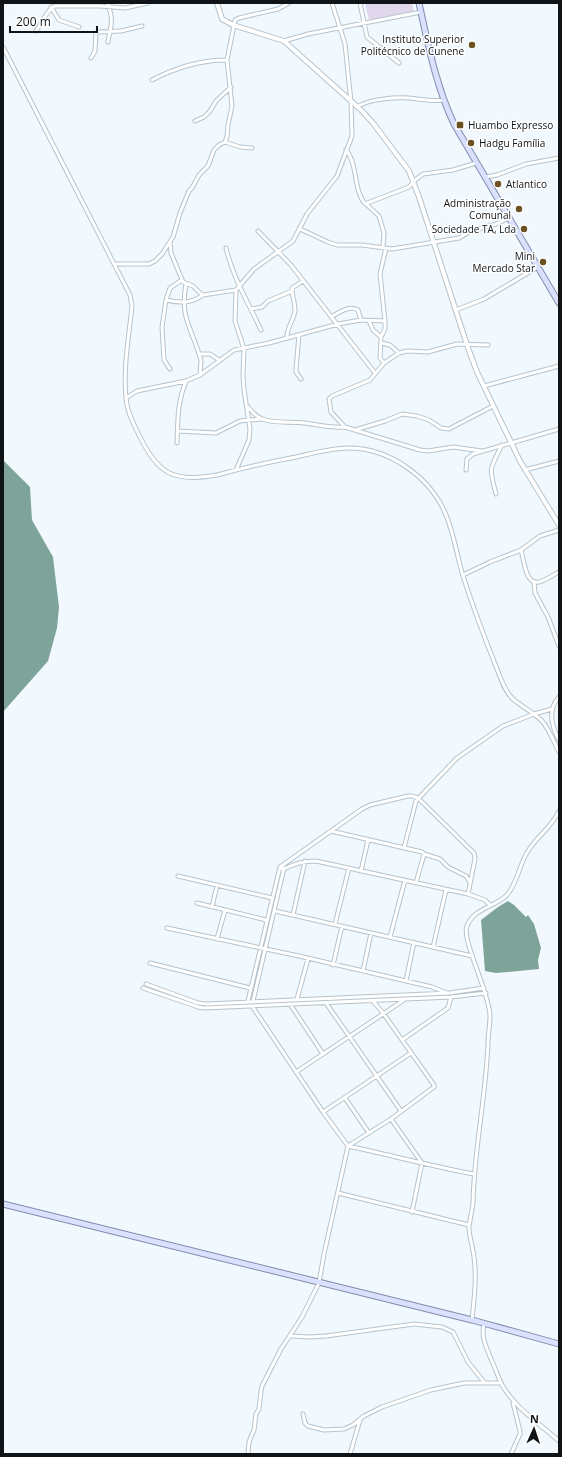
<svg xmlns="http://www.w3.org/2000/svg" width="562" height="1457" font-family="'Open Sans',sans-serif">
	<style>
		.green { fill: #e1d7ed }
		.water { fill: #7ea499 }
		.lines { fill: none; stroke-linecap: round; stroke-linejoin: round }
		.minor-casing { stroke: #b6c3cc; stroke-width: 5 }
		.tertiary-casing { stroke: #b6c3cc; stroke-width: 6 }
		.primary-casing { stroke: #828cac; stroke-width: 7 }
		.minor { stroke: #fff; stroke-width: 3 }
		.tertiary { stroke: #fff; stroke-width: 4 }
		.primary { stroke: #d9e1fe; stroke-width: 5 }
		.poi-dot { fill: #6c5123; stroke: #fff; stroke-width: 1.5 }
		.labels { text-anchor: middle; stroke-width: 3; stroke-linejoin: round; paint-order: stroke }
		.poi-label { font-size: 10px; fill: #101417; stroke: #fff; text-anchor: end }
	</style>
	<rect width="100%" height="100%" fill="#f1f9ff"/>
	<path class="green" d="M365 3H412L414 11 369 20Z"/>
	<path class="water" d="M3 460 30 487 32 520 53 557 59 607 57 628 48 661 3 712Z
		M508 901 514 905 526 917 528 915 534 924 541 948 538 960 539 969 496 973 485 971 481 920 498 907Z"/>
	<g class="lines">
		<g class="minor-casing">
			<path id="minor" d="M360 3 367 37 399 63
				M51 7 59 20 79 27
				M36 31C42 23 47 9 55 6H100L125 8 148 3
				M284 41 308 34 421 12
				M108 42C109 33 113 24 111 16 111 11 108 8 108 3
				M3 47 130 295 132 306C129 336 123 367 126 398 127 411 133 423 139 435 158 474 173 483 217 475 243 468 269 462 296 457 313 453 332 448 349 448 390 448 431 478 446 515 454 534 457 556 463 576 473 607 485 639 497 669 501 679 505 692 513 699 522 707 533 712 542 721 549 729 554 742 559 752
				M91 58 95 51 96 33 98 32 121 31 142 26
				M152 80C175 68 201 60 227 60
				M357 107C369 99 395 97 409 98 421 99 432 102 444 100
				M195 121 204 117 210 111 216 101 231 87
				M225 142 240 147 252 148
				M346 150C358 164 353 189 365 204L409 187 414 181 423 174 453 170 476 163
				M485 177 497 175 526 164 559 158
				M366 204 379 216 384 233 383 247
				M300 229 328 242 337 245H362L392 249 459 238 471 231 496 224 509 218
				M258 231 291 265 375 373
				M170 243 171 253 183 282 193 286 200 293 203 295 236 290
				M226 248C233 278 248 302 261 330
				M114 264H149L155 261 162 254 173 237 180 213 189 191 192 188 199 175 208 166 214 150 219 145 225 142 227 137 228 125 232 106 227 60 235 20 239 18 278 9 289 3
				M186 284C180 316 190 325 199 354H210L219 360
				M166 300C179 303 191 304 203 295
				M251 309 262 307 268 301 292 291
				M456 310 484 299 538 267
				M331 317C340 312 349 305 358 310L361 320
				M369 321 373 330 381 337
				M299 335 296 369V372L301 379
				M287 338C286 328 294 321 295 310 295 303 292 295 292 288L303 281
				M381 343 390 345 399 353
				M199 354 201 360 200 375
				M384 363 380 358 381 337 385 329V321L380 274 386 248
				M170 369 164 360 162 327 166 300 170 288 182 280
				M484 386 559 366
				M126 398 137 391 186 381 200 375 234 350 269 343 338 324 361 320 385 321
				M248 407C252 412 256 416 262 419 275 424 291 421 305 423 318 425 331 428 345 427L420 450 428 451 453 447 482 451
				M345 427 331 412 329 399 332 396 370 380 384 363 399 353 407 351 428 352 457 344 488 345
				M355 430 385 421 402 414 417 416 429 420 441 428 449 429 493 406
				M178 431 216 433 240 421 261 419
				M177 443C178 420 177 403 186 381
				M236 470 249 440 250 429 244 390 243 375 244 349 235 321 236 290 254 269 293 241 307 214 337 176 352 136 351 102 345 44 332 3
				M466 470 467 459 473 454 559 429
				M525 470 559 461
				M496 494C489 468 489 470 502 445
				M521 550C524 559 525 585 539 582 546 580 553 575 559 572
				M463 575 490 562 521 550 540 536 559 530
				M534 582 535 593 548 617 559 646
				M559 697C547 710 552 727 559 740
				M331 831 422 852 424 854 416 883
				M404 848 416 801 457 758 503 726 534 714 552 709
				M424 854 440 859 448 867 466 876 470 882
				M280 867 284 869C295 863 304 861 316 861L468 894 485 900 490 905
				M361 871 368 840
				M178 876 272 898
				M197 903 266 920
				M212 907 217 885
				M275 911 472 956
				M293 915 305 861
				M335 924 349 868
				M167 928 299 956 432 987 447 993
				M390 937 405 880
				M217 939 225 910
				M433 947 446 890
				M150 963 250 988
				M333 965 342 926
				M363 971 371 933
				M406 981 414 942
				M146 984 198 1003 207 1004 449 993 484 988
				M143 988 198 1007 204 1008 451 997 486 993
				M297 999 308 959
				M248 1001 280 867 362 809 370 805 408 796H412L418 798 474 853 475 859 468 894
				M253 1001 284 868
				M326 1003 401 1111
				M290 1004 323 1054
				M252 1006 323 1112 348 1146C390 1155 431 1166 474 1174
				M402 1040 448 1008 451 997
				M296 1072 404 1000
				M345 1098 369 1133
				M323 1112 411 1053
				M391 1119 422 1163 412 1212
				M338 1193 469 1225
				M472 1320C474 1299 477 1278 474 1257 473 1247 469 1237 469 1227 470 1219 472 1211 473 1203 474 1149 486 1097 488 1043 488 1034 490 1025 490 1016 490 994 461 939 467 926 474 908 495 907 507 895 518 882 519 865 528 851 537 836 552 827 559 811
				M484 1324C481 1338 486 1346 491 1359 495 1367 498 1377 502 1385 516 1409 539 1423 559 1441
				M291 1336 309 1337 326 1336 414 1324 442 1327 453 1332 468 1362 484 1382
				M303 1414 305 1423 308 1426 324 1430 344 1429 353 1425 364 1416 382 1407 431 1390 464 1383H501
				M248 1454 249 1442 254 1430 256 1414 259 1409 261 1391 262 1386 281 1349 302 1317 319 1283 324 1254 348 1146 391 1119 434 1087V1085L383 1013 373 1001
				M350 1454 360 1420
				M511 1454 520 1434V1431L513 1403"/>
		</g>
		<g class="tertiary-casing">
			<path id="tertiary" d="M217 3 222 19 233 25 284 41 361 110 373 123 409 171 419 197 467 345 477 372 520 461 559 525"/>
		</g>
		<g class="primary-casing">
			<path id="primary" d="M419 3C428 44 436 86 454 124L559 303
				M3 1204 472 1320 559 1344"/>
		</g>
		<use href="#minor" class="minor"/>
		<use href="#tertiary" class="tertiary"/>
		<use href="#primary" class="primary"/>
	</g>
	<g class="poi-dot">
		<circle cx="472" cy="45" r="4"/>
		<rect x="456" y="121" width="8" height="8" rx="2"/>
		<circle cx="471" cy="143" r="4"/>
		<circle cx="498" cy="184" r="4"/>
		<circle cx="519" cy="209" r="4"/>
		<circle cx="524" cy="229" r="4"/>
		<circle cx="543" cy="262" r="4"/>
	</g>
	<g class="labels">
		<g class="poi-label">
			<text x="464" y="43">Instituto Superior<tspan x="464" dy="12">Politécnico de Cunene</tspan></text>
			<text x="468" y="129" text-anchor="start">Huambo Expresso</text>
			<text x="479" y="147" text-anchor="start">Hadgu Família</text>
			<text x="506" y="188" text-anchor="start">Atlantico</text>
			<text x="511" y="207">Administração<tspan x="511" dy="12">Comunal</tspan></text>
			<text x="516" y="233">Sociedade TA, Lda</text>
			<text x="535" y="260">Mini<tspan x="535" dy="12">Mercado Star</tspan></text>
		</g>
	</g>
	<rect width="562" height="1457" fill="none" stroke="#101417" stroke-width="8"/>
	<g transform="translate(534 1429) rotate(3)" stroke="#ffffff" stroke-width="3" paint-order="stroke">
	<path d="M0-3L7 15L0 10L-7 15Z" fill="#101417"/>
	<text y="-6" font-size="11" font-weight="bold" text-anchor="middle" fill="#101417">N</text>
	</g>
	<path d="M10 26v6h87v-6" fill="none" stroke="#101417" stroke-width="2"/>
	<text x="16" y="26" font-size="12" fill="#101417" stroke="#ffffff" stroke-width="3" paint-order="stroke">200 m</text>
</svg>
